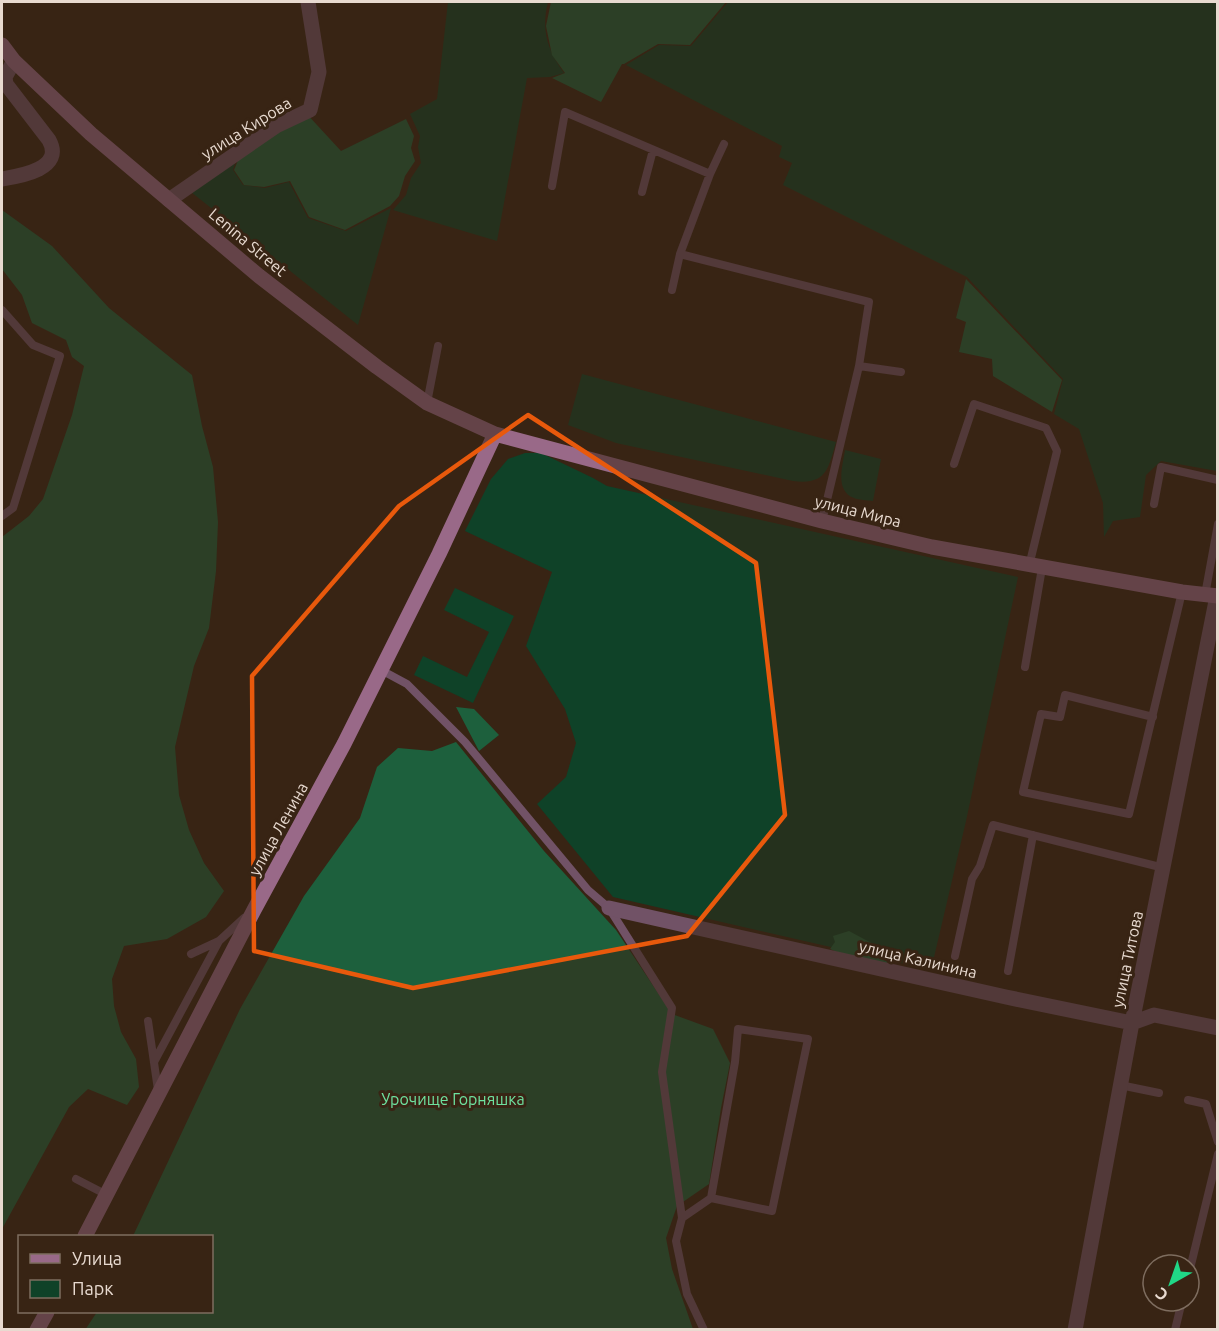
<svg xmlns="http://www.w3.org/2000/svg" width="1219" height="1331" font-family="Ubuntu,sans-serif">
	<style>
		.green { fill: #0f4228 }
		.forest { fill: #1d603d }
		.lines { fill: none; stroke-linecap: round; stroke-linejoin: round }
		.lane { stroke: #715266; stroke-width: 8 }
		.street { stroke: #715266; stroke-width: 15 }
		.secondary { stroke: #996988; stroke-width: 15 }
		.marked { fill: none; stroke: #e8590c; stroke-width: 4.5; stroke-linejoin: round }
		.labels { text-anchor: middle; stroke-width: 6; stroke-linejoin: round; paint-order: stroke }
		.street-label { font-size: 16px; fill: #e8dad0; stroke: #382414 }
		.park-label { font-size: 16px; fill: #6ee19f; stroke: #382414 }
	</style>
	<rect width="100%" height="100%" fill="#382414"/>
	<path class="green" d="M448 2H548C541 29 547 50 564 73L550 77 527 78 497 241 393 210 406 195 411 178 421 163 418 147 420 136 410 114 437 99Z
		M728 2H1217V471L1161 461 1146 475 1140 517 1113 521 1104 537 1103 503 1079 429 1054 414 1063 379 967 277 783 185 792 163 779 157 782 146 626 65 659 45 691 46Z
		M236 160 233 170 243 185 265 188 289 182 308 218 346 231 391 208 358 325 191 192Z
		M582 374 836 442C828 470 826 485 793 481L616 443 568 425Z
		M845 450 881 459 873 501C867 500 859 500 854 498 834 490 843 465 845 450Z
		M525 453H541L593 478 607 486 1018 577 966 821 931 970 613 897 537 804 566 777 576 743 565 709 526 646 552 572 465 531 491 479 508 459Z
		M455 588 514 616 473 703 414 675 423 656 467 677 489 632 444 610Z"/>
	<path class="forest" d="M551 2H726L690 45 658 44 624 64H622L601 102 552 78 565 73 552 55 546 26Z
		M305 112 341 151 406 119 414 136 411 148 415 161 405 176 399 196 390 206 345 230 309 217 290 181 264 187 244 185 234 170 239 158Z
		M2 210 52 246 109 308 192 375 202 426 213 467 218 522 216 571 209 628 194 666 175 747 179 795 189 830 204 863 224 891 206 917 167 939 124 946 112 979 114 1006 121 1032 136 1059 139 1087 127 1105 88 1089 69 1107 2 1229V537L29 516 43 499 72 415 84 366 72 357 66 340 32 323 22 295 2 269Z
		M966 279 1062 380 1052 412 993 376 992 359 959 352 966 322 956 318Z
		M456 707 474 709 499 735 479 751Z
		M456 742 544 851 616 930 672 1014 713 1029 730 1063 721 1108 709 1184 677 1206 666 1238 672 1269 693 1329 85 1330 97 1312H212V1236H133L240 1009 304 896 360 818 377 767 398 748 432 751Z
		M849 931 875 945 889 965 861 962 830 949 835 942 833 936Z"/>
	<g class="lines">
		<path class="lane" d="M552 186 565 112 710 174
			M642 192 653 150
			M680 254 710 174 724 144
			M672 290 680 254 869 302 859 366 822 521
			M2 310 33 345 60 356 13 508 2 516
			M859 366 901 372
			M427 403 438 346
			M954 464 974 404 1046 428 1057 451 1029 566
			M1154 504 1161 467 1218 480
			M1205 595 1218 524
			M1025 667 1042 568
			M381 670 407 684 465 742 588 890 609 908 672 1008 662 1072 682 1218
			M1153 717 1065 695 1060 717 1041 714 1023 792 1129 814 1182 592
			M191 954 219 941 244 918
			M955 956 972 879 980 866 993 825 1164 868
			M1008 971 1033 835
			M148 1021 158 1090
			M154 1062 219 941
			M1120 1085 1159 1093
			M1188 1100 1206 1104 1218 1142
			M76 1179 107 1195
			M1189 1273 1218 1154
			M704 1330 687 1294 676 1241 682 1218 711 1198 735 1062 738 1029 808 1039 772 1211 711 1198
			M1175 1330 1182 1301"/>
		<path class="street" d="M2 179C20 176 65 169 49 140L6 84 5 77 14 61
			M169 200 276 126 310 110 319 72 308 2
			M609 908 1006 997 1132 1023 1154 1015 1218 1028
			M1075 1330 1132 1023 1217 596"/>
		<path class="secondary" d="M2 45 14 61 91 134 259 276 377 367 427 403 495 434 822 521 932 547 1182 592 1218 596
			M85 1236 254 910 344 744 439 554 495 434
			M37 1330 47 1312"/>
	</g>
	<path d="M0 0H1219V1331H0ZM528 415 756 563 785 815 687 936 413 988 254 951 252 676 399 506Z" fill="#382414" fill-opacity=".55" fill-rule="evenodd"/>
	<path class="marked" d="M528 415 756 563 785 815 687 936 413 988 254 951 252 676 399 506Z"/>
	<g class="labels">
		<g class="street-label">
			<text transform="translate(246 128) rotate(-32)" y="6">улица Кирова</text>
			<text transform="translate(248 242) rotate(40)" y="6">Lenina Street</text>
			<text transform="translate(858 511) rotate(14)" y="6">улица Мира</text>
			<text transform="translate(278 829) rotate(-61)" y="6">улица Ленина</text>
			<text transform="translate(918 959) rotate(13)" y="6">улица Калинина</text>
			<text transform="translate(1127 959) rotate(-78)" y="6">улица Титова</text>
		</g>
		<g class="park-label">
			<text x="453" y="1105">Урочище Горняшка</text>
		</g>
	</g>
	<rect width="1219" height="1331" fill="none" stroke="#e8dad0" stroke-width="6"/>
	<rect x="18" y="1235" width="195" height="78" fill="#382414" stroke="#7e6d5f" stroke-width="1.5"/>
	<rect x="30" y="1254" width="30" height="9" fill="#996988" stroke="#7e6d5f" stroke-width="1.5"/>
	<text x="72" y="1265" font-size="18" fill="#e8dad0">Улица</text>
	<rect x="30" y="1280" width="30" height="18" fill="#0f4228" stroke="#7e6d5f" stroke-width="1.5"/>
	<text x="72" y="1295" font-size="18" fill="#e8dad0">Парк</text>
	<g transform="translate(1171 1283) rotate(220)"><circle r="28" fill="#382414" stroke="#7e6d5f" stroke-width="1.5"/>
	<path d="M0-4.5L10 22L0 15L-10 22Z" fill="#20d887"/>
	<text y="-9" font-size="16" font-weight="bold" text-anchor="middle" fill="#e8dad0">С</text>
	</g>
</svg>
